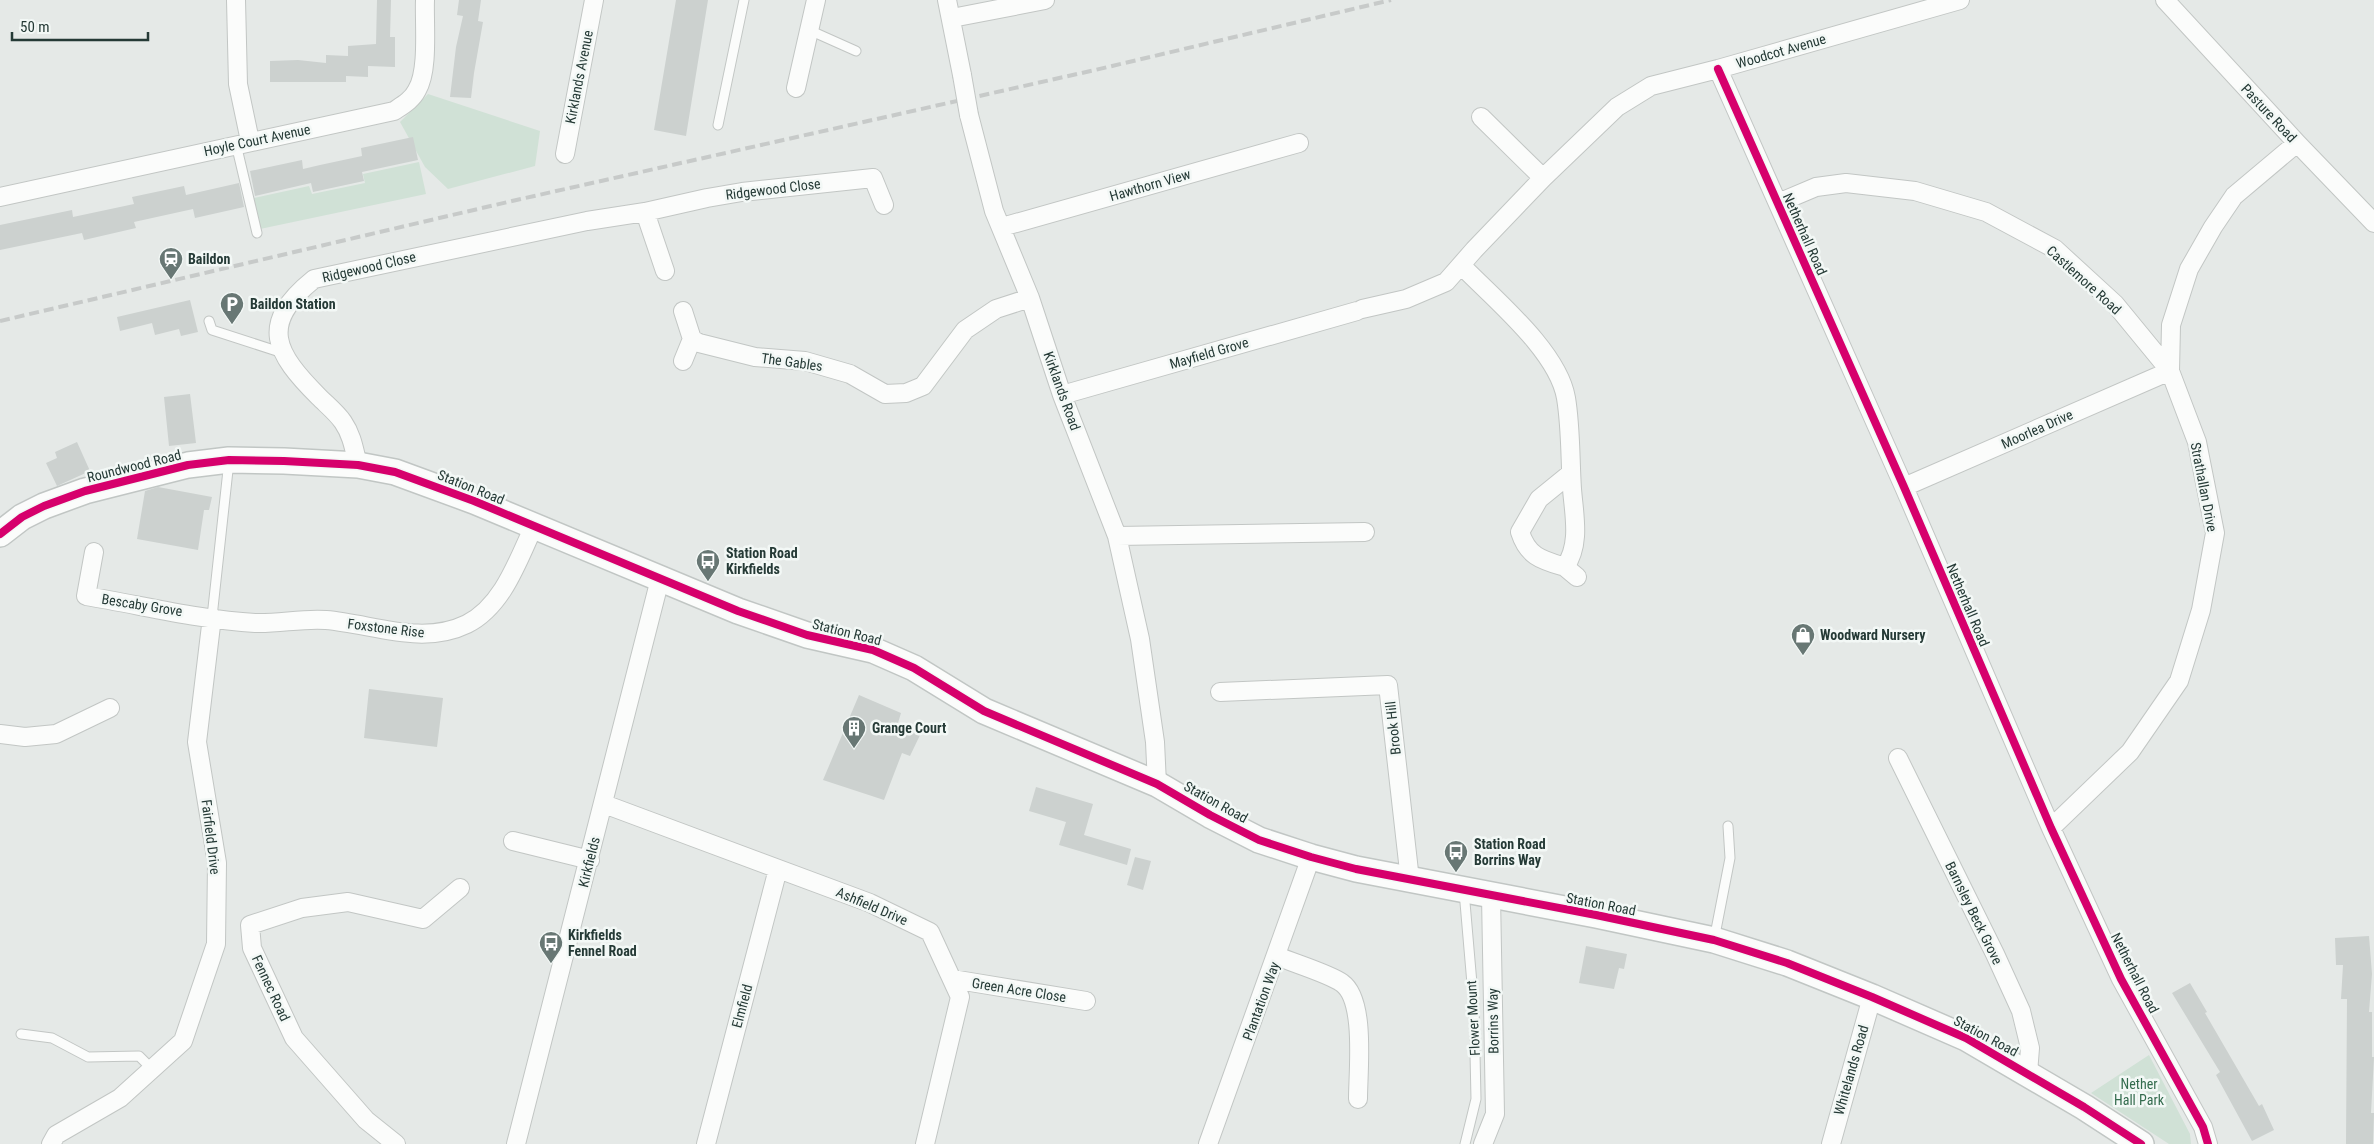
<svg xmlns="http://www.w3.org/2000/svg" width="2374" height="1144" font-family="'Roboto Condensed',sans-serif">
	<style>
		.green { fill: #d0e1d6 }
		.building { fill: #ccd1cf }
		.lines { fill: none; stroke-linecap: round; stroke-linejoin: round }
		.lane-casing { stroke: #c2c6c4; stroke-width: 11 }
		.street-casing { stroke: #c2c6c4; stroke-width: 20 }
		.secondary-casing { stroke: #c1c6c4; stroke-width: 28 }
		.lane { stroke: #fbfcfb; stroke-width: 9 }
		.street { stroke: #fbfcfb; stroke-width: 18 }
		.secondary { stroke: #fbfcfb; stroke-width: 25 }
		.rail { stroke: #c7cac9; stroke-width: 4; stroke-dasharray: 10 5; stroke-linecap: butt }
		.street-bridge-casing { stroke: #c2c6c4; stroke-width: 20; stroke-linecap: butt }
		.street-bridge { stroke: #fbfcfb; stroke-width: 18 }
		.cycleway-casing { stroke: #f3f8f6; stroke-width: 11 }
		.cycleway { stroke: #d6006c; stroke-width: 8 }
		.labels { text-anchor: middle; stroke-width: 5; stroke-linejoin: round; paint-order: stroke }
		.street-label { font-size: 14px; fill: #253a36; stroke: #f3f8f6 }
		.poi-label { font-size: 14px; font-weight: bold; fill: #253a36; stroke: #f3f8f6; text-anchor: start }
		.park-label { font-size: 14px; fill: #346c4e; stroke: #f3f8f6 }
	</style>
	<rect width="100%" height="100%" fill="#e5e9e7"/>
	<path class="green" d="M428 94 540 131 535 166 448 189 425 167 400 122Z
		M419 162 426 194 260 229 254 198 309 186 312 194 365 183 363 174Z
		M2149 1055 2190 1134 2191 1144H2169L2091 1093Z"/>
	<path class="building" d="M377 0H391L390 37H395V67L368 66V77L346 76V82H270V61L298 60 326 63V55L348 56V46L376 44Z
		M459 0H481L478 21 483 22 474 73 471 98 450 97 456 47 463 16 457 15Z
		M676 0H708L686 136 654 130Z
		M413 137 418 160 362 172 364 181 313 192 311 183 255 196 250 171 302 160 303 169 320 165 362 156 361 148Z
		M239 183 244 207 195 218 193 209 134 222 136 228 84 240 82 233 0 250V225L72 210 73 217 134 204 132 197 184 186 186 195Z
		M190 300 198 332 181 336 179 329 155 335 152 323 120 331 117 317Z
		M190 394 196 443 169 446 164 397Z
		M77 442 90 471 57 486 46 463 57 458 55 452Z
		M158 487 212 497 209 510H204L198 550 137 539 145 491Z
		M369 689 443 698 437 747 364 738Z
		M859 695 901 713 898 723 921 733 910 756 902 753 884 800 823 780Z
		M1036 787 1093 804 1084 835 1131 849 1127 865 1059 845 1066 822 1029 811Z
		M1135 857 1151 861 1143 890 1127 885Z
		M2369 936 2372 974 2369 1012H2372V1057H2374L2371 1113H2374L2373 1144H2346L2347 999H2341L2343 965H2336L2335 938Z
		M1586 946 1627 954 1624 969 1619 968 1614 989 1579 983Z
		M2190 983 2207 1012 2205 1013 2259 1106 2262 1104 2274 1130 2252 1141 2216 1075 2220 1072 2172 993Z"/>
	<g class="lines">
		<g class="lane-casing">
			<path id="lane" d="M809 30 856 51
				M718 125 744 0
				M236 144 257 233
				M209 321 212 330 283 353
				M212 617 229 461
				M1464 891 1474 1007 1476 1099 1465 1144
				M1714 940 1730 858 1728 826
				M21 1034 52 1038 88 1057 139 1056 152 1069"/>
		</g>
		<g class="street-casing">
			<path id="street" d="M236 0 238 84 250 141
				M947 0 962 75
				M2165 0 2297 143 2374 223
				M952 18 1045 0
				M1718 69 1904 487 2051 828 2121 979 2203 1127 2208 1144
				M796 88 816 0
				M969 115 994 211 1030 298 1062 395 1117 536 1140 639 1155 742 1157 784
				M1481 117 1543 178
				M565 154 594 0
				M0 197 394 111C403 105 412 100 417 90 429 70 424 24 425 0
				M1778 203 1816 187 1846 183 1915 191 1986 212 2055 249 2115 304 2170 371 1904 487
				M645 212 665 271
				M1002 227 1299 143
				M1461 265C1494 299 1558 351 1566 398 1571 428 1570 459 1572 489 1574 515 1581 544 1565 567 1542 560 1528 557 1520 532L1539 499 1571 473
				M1362 309 1406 299 1446 282 1474 250 1543 178 1617 107 1651 86 1718 69 1960 0
				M683 311 692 339 683 361
				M692 339 699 343 755 357 805 361 850 374 885 394 906 393 923 386 965 330 996 309 1030 298
				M1062 395 1357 311
				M358 465C354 449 352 435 343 422 337 413 327 405 319 397 275 353 258 324 314 279L587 221 645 212 707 198 742 192 873 178 884 205
				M1117 536 1365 532
				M94 552 86 596C141 605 200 620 255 623 278 624 303 618 326 620 373 624 422 646 467 624 503 606 518 560 534 526
				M1565 567 1577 577
				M1220 692 1388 685 1410 880
				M0 734 25 737 56 734 110 708
				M1898 758 1995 954 2021 1011 2030 1048 2028 1073
				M604 804 870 903 930 932 960 997 925 1144
				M2051 828 2130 752 2179 681 2201 610 2215 533 2197 442 2170 371 2171 325 2189 269 2213 227 2234 196 2297 143
				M513 841 590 860
				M1277 956C1293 963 1330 974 1342 983 1366 1000 1358 1070 1358 1099
				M952 979 1086 1001
				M51 1144 56 1135 120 1098 183 1041 216 944 217 863 197 742 212 617
				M396 1144 366 1120 294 1038 252 948 250 925 302 908 348 902 423 919 460 888
				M516 1144 660 579
				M706 1144 778 869
				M1208 1144 1311 857
				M1483 1144 1495 1114 1491 896
				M1831 1144 1872 997"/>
		</g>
		<g class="secondary-casing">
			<path id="secondary" d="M0 534 22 517 44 506 85 491 188 465 229 460 284 461 358 465 395 472 474 501 738 611 807 635 873 650 914 668 984 711 1157 784 1210 815 1259 840 1311 857 1356 869 1596 915 1714 940 1787 963 1872 997 1966 1038 2084 1107 2141 1144"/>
		</g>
		<use href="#lane" class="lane"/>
		<use href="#street" class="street"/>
		<use href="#secondary" class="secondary"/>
		<path class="rail" d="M0 321 512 201 1095 70 1391 0"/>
		<g class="street-bridge-casing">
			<path id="street-bridge" d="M962 75 969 115"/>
		</g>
		<use href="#street-bridge" class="street-bridge"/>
		<g class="cycleway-casing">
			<path id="cycleway" d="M1718 69 1904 487 2051 828 2121 979 2203 1127 2208 1144
				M0 534 22 517 44 506 85 491 188 465 229 460 284 461 358 465 395 472 474 501 738 611 807 635 873 650 914 668 984 711 1157 784 1210 815 1259 840 1311 857 1356 869 1596 915 1714 940 1787 963 1872 997 1966 1038 2084 1107 2141 1144"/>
		</g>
		<use href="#cycleway" class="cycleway"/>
	</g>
	<defs>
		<g id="station-pin" transform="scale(1.25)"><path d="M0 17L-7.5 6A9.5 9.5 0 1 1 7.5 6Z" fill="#687774" stroke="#f3f8f6"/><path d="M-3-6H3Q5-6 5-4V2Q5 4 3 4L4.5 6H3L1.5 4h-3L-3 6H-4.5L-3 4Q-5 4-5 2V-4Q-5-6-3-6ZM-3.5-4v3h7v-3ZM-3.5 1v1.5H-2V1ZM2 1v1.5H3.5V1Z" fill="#fff"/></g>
		<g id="parking-pin" transform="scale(1.25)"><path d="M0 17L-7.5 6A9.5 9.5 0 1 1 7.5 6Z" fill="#687774" stroke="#f3f8f6"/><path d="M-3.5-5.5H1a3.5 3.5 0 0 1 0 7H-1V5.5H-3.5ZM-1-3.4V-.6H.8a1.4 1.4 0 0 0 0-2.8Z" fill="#fff"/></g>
		<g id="bus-pin" transform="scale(1.25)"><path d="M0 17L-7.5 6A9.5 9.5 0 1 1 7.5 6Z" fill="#687774" stroke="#f3f8f6"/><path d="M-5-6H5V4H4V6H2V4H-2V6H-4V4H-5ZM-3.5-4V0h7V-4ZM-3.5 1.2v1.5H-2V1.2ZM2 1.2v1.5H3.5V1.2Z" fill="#fff"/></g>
		<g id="shop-pin" transform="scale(1.25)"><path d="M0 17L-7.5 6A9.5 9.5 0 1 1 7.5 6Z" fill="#687774" stroke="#f3f8f6"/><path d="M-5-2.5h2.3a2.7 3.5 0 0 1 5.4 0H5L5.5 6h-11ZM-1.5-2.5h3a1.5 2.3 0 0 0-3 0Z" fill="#fff"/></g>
		<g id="building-pin" transform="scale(1.25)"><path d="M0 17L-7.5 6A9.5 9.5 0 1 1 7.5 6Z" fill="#687774" stroke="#f3f8f6"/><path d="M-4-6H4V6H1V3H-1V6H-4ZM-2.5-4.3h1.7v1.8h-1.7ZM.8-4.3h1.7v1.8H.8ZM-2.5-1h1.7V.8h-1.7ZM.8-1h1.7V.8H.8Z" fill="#fff"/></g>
	</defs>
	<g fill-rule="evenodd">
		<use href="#station-pin" x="171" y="259"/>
		<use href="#parking-pin" x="232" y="304"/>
		<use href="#bus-pin" x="708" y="561"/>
		<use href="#shop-pin" x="1803" y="635"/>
		<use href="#building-pin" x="854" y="728"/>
		<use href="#bus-pin" x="1456" y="852"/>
		<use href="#bus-pin" x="551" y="943"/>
	</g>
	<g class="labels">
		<g class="street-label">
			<text transform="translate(1781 51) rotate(-16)" y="5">Woodcot Avenue</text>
			<text transform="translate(579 77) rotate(-79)" y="5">Kirklands Avenue</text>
			<text transform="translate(2269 113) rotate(47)" y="5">Pasture Road</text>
			<text transform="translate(257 140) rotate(-12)" y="5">Hoyle Court Avenue</text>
			<text transform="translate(1150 185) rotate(-16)" y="5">Hawthorn View</text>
			<text transform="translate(773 189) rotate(-7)" y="5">Ridgewood Close</text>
			<text transform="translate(1805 234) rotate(66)" y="5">Netherhall Road</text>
			<text transform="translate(369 267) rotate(-13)" y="5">Ridgewood Close</text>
			<text transform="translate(2084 280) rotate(42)" y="5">Castlemore Road</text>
			<text transform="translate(1209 353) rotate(-16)" y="5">Mayfield Grove</text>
			<text transform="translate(792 362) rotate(8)" y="5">The Gables</text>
			<text transform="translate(1062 391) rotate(70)" y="5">Kirklands Road</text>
			<text transform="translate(2037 429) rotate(-24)" y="5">Moorlea Drive</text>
			<text transform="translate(134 466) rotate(-14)" y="5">Roundwood Road</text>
			<text transform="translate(471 487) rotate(22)" y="5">Station Road</text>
			<text transform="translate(2204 487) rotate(79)" y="5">Strathallan Drive</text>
			<text transform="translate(142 605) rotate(9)" y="5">Bescaby Grove</text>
			<text transform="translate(1968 605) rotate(67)" y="5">Netherhall Road</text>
			<text transform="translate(386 628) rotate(7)" y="5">Foxstone Rise</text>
			<text transform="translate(847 632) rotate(14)" y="5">Station Road</text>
			<text transform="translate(1393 728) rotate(-96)" y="5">Brook Hill</text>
			<text transform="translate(1216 802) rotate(29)" y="5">Station Road</text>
			<text transform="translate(211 837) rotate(83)" y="5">Fairfield Drive</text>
			<text transform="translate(589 862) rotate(-76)" y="5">Kirkfields</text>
			<text transform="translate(1601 904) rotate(11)" y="5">Station Road</text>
			<text transform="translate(872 906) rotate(23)" y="5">Ashfield Drive</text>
			<text transform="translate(1974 913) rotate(64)" y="5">Barnsley Beck Grove</text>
			<text transform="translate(2135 973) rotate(63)" y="5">Netherhall Road</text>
			<text transform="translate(271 988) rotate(65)" y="5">Fennec Road</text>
			<text transform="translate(1019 990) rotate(9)" y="5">Green Acre Close</text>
			<text transform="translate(1261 1001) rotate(-70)" y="5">Plantation Way</text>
			<text transform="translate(742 1006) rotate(-75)" y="5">Elmfield</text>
			<text transform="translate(1473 1018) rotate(-93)" y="5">Flower Mount</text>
			<text transform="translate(1493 1021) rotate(-91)" y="5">Borrins Way</text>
			<text transform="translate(1986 1036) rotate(28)" y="5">Station Road</text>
			<text transform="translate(1851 1070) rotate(-74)" y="5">Whitelands Road</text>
		</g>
		<g class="poi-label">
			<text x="188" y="264">Baildon</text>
			<text x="250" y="309">Baildon Station</text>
			<text x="726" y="558">Station Road<tspan x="726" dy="16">Kirkfields</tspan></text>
			<text x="1820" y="640">Woodward Nursery</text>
			<text x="872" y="733">Grange Court</text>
			<text x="1474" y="849">Station Road<tspan x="1474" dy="16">Borrins Way</tspan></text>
			<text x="568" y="940">Kirkfields<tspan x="568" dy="16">Fennel Road</tspan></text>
		</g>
		<g class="park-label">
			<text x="2139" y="1089">Nether<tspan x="2139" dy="16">Hall Park</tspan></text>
		</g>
	</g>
	<path d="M12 32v8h136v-8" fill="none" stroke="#253a36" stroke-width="2.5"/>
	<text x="20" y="32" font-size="15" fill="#253a36" stroke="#f3f8f6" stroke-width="4" paint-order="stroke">50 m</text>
</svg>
